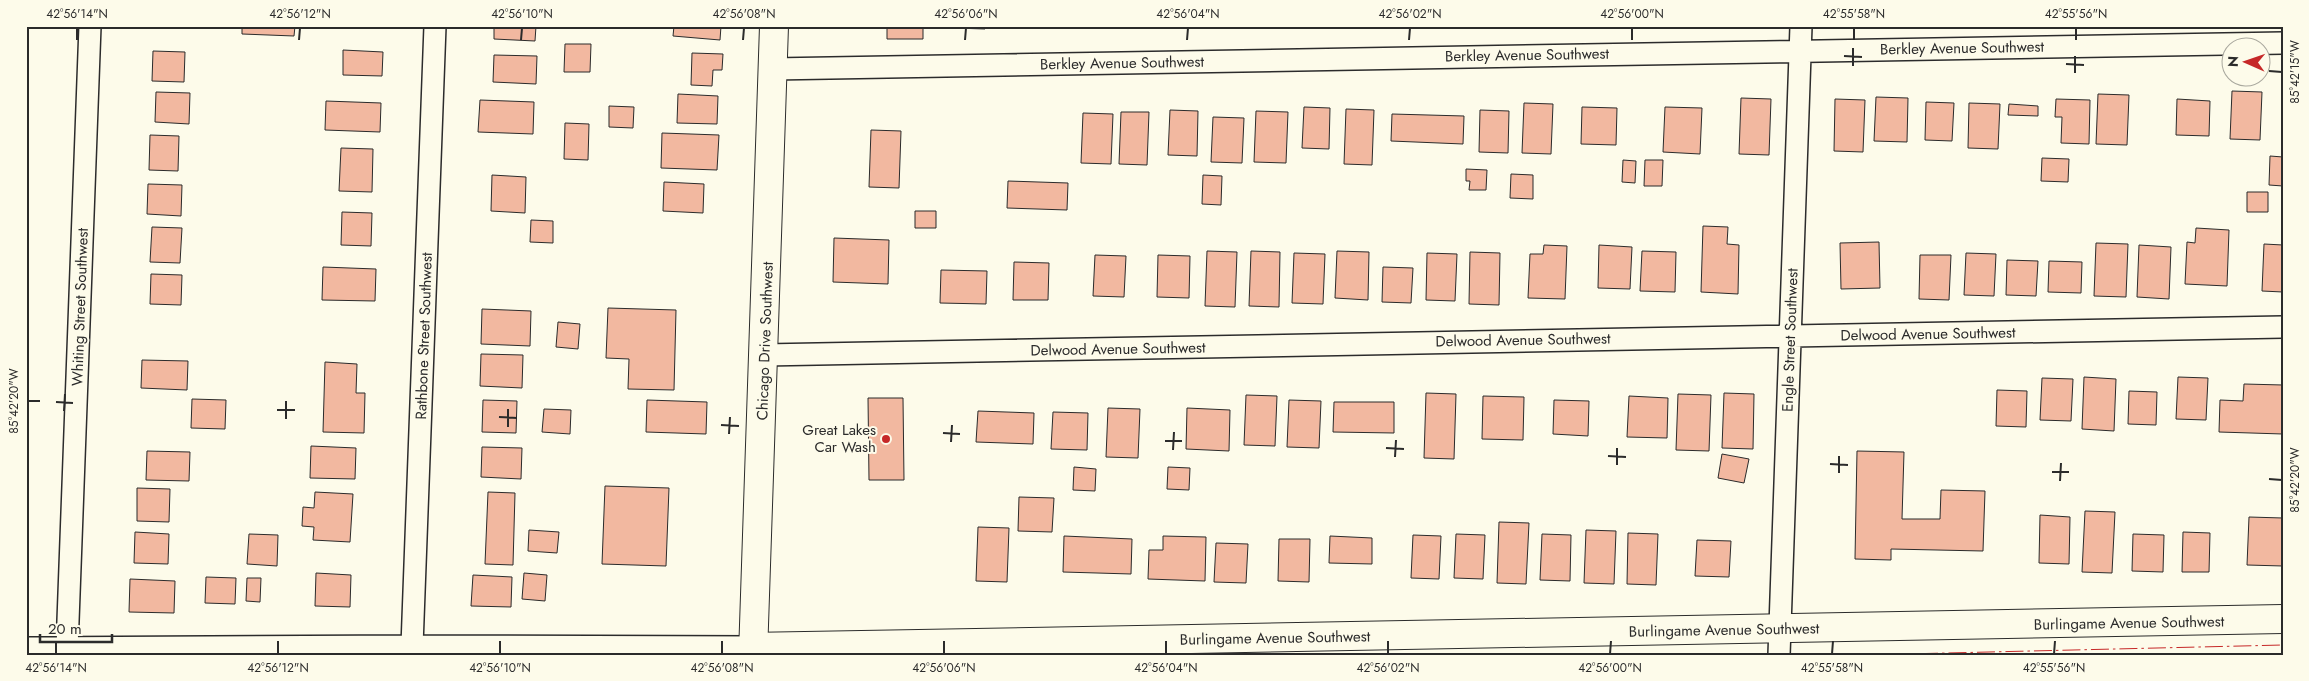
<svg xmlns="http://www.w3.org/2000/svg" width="2309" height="681" font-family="Jost,sans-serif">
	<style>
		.building { fill: #f2b8a0; stroke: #2b2b2b }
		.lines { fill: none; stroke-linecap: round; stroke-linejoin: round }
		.minor-casing { stroke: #2b2b2b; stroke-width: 24 }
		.tertiary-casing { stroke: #2b2b2b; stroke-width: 30 }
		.secondary-casing { stroke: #2b2b2b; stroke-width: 30 }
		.minor { stroke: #fdfbea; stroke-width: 21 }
		.tertiary { stroke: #fdfbea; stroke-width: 28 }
		.secondary { stroke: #fdfbea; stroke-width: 28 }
		.power { stroke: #c62828; stroke-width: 1; stroke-dasharray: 18 4 2.5 4; stroke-linecap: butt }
		.ticks { fill: none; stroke: #2b2b2b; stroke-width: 2 }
		.poi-dot { fill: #c62828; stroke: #fdfbea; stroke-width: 2 }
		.labels { text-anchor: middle; stroke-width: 4; stroke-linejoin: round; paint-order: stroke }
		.street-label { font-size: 15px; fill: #2b2b2b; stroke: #fdfbea }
		.poi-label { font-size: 15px; fill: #2b2b2b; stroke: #fdfbea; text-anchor: end }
		.neatline { fill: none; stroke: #2b2b2b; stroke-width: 2 }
		.ticks-label { font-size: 12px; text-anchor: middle; fill: #2b2b2b }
	</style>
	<rect width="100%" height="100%" fill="#fdfbea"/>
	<path class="building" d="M242 26H295L294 36 242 34Z
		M494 26H536L535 41 494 39Z
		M674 26H721L720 40 673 36Z
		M887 26H923V39H887Z
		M954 26H985V29L954 28Z
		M565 44H591L590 72H564Z
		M343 50 383 52 382 76 343 75Z
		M153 51 185 52 184 82 152 81Z
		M692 53 723 54 722 70H713L712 86 691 85Z
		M494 55 537 56 536 84 493 82Z
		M2232 91 2262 92 2260 140 2230 139Z
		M156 92 190 93 189 124 155 122Z
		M678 94 718 96 717 124 677 123Z
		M2098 94 2129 95 2127 145 2096 144Z
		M1876 97 1908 98 1907 142 1874 141Z
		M1741 98 1771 99 1769 155 1739 154Z
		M1835 99 1865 100 1863 152 1834 151Z
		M2056 99 2090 100 2089 144 2061 143 2062 117H2055Z
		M2177 99 2210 101 2209 136 2176 135Z
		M480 100 534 102 533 134 478 132Z
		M326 101 381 103 380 132 325 130Z
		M1926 102 1954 103 1952 141 1925 140Z
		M1524 103 1553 104 1551 154 1522 153Z
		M1969 103 2000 104 1998 149 1968 148Z
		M2009 104 2038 106V116L2008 115Z
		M609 106 634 107 633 128 609 127Z
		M1304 107 1330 108 1329 149 1302 148Z
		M1582 107 1617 108 1616 145 1581 144Z
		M1665 107 1702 108 1700 154 1663 152Z
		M1346 109 1374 110 1372 165 1344 164Z
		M1170 110 1198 111 1197 156 1168 155Z
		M1480 110 1509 111 1508 153 1479 152Z
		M1256 111 1288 112 1286 163 1254 162Z
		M1121 112H1149L1147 165 1119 164Z
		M1083 113 1113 114 1111 164 1081 163Z
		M1392 114 1464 116 1463 144 1391 141Z
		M1213 117 1244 118 1242 163 1211 162Z
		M565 123 589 124 588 160 564 159Z
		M871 130 901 131 899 188 869 187Z
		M662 133 719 135 717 170 661 168Z
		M150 135 179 136 178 171 149 170Z
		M341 148 373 149 372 192 339 191Z
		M2270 156 2283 157V186L2269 185Z
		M2042 158 2069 159 2068 182 2041 181Z
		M1623 160 1636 161 1635 183 1622 182Z
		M1645 160H1663L1662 186H1644Z
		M1466 169 1487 170 1486 190H1469L1470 181H1466Z
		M1511 174 1533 175V199L1510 198Z
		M492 175 526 177 525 213 491 211Z
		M1203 175 1222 176 1221 205 1202 204Z
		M1008 181 1068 183 1067 210 1007 208Z
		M664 182 704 184 703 213 663 211Z
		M148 184 182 185 181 216 147 214Z
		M2247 192H2268V212H2247Z
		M915 211H936V228H915Z
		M342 212 372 213 371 246 341 245Z
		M531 220 553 221V243L530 242Z
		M1703 226 1728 227 1727 244 1739 245 1738 294 1701 292Z
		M152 227 182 228 180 263 150 262Z
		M2196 228 2229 230 2227 286 2185 284 2187 242 2195 243Z
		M834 238 889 240 888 284 833 282Z
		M1879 242 1880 288 1841 289 1840 243Z
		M2096 243 2128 244 2126 297 2094 296Z
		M2264 244 2283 245V292L2262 291Z
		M1544 245 1567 246 1565 299 1528 298 1530 254H1543Z
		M1599 245 1632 247 1630 289 1598 288Z
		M2139 245 2171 247 2169 299 2137 297Z
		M1207 251 1237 252 1235 307 1205 306Z
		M1251 251 1280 252 1279 307 1249 306Z
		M1337 251 1369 252 1368 300 1335 298Z
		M1642 251 1676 252 1675 292 1640 291Z
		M1470 252 1500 253 1499 305 1469 304Z
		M1294 253 1325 254 1323 304 1292 303Z
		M1427 253 1457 254 1455 301 1426 300Z
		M1966 253 1996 254 1994 296 1964 295Z
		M1095 255 1126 256 1124 297 1093 296Z
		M1158 255 1190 256 1189 298 1157 297Z
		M1920 255H1951L1949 300 1919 299Z
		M2007 260 2038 261 2036 296 2006 295Z
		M2049 261 2082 262 2081 293 2048 292Z
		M1014 262 1049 263 1048 300H1013Z
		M323 267 376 269 375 301 322 300Z
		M1383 267 1413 268 1411 303 1382 302Z
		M941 270 987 271 986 304 940 303Z
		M151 274 182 275 181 305 150 304Z
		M608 308 676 310 674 390 628 389 629 359 606 358Z
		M482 309 531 311 530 346 481 344Z
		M558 322 580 324 578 349 556 347Z
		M481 354 523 355 522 388 480 386Z
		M142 360 188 361 187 390 141 388Z
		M325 362 357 364 356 393H365L364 433 323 432Z
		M2084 377 2116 379 2114 431 2082 429Z
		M2178 377 2208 378 2206 420 2176 419Z
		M2042 378 2073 379 2071 421 2040 420Z
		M2244 384 2283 385V434L2219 432 2220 400 2243 401Z
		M1997 390 2027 391 2026 427 1996 426Z
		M2129 391 2157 392 2156 425 2128 424Z
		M1426 393 1456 394 1454 459 1424 458Z
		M1724 393 1754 394 1753 449 1722 448Z
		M1678 394 1711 395 1709 451 1676 450Z
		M1246 395 1277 396 1275 446 1244 445Z
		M1483 396 1524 397 1523 440 1482 439Z
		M1629 396 1668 398 1667 438 1627 437Z
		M868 398H903L904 480H869Z
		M192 399 226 400 225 429 191 428Z
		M483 400 517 401 516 433 482 432Z
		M647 400 707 402 706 434 646 432Z
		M1289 400 1321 401 1319 448 1287 447Z
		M1554 400 1589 401 1588 436 1553 434Z
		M1334 402H1394V433L1333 432Z
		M1108 408 1140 409 1138 458 1106 457Z
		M1187 408 1230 410 1229 451 1186 449Z
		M544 409 571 410 570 434 542 432Z
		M978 411 1034 413 1033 444 976 442Z
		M1053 412 1088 413 1087 450 1051 449Z
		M311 446 356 448 355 479 310 478Z
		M482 447 522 448 521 479 481 477Z
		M147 451 190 452 189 481 146 480Z
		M1857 451 1904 452 1902 519H1940L1941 490 1985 491 1983 551 1891 549V560L1855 559Z
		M1722 454 1749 459 1744 483 1718 478Z
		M1074 467 1096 469 1095 491 1073 490Z
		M1168 467 1190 468 1189 490 1167 489Z
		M605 486 669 488 666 566 602 564Z
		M137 488 170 489 169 522 137 521Z
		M315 492 353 494 350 542 313 540 314 527 302 526 303 507 314 508Z
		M488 492 515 493 513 565 485 564Z
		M1019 497 1054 498 1052 532 1018 531Z
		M2085 511 2115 512 2112 573 2082 572Z
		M2040 515 2070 517 2069 564 2039 563Z
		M2249 517 2283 518V566L2247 565Z
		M1499 522 1529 523 1526 584 1497 583Z
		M978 527 1009 528 1007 582 976 581Z
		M529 530 559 532 557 553 528 551Z
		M1586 530 1616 531 1614 584 1584 583Z
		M135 532 169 534 168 564 134 563Z
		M2183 532 2210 533 2209 572H2182Z
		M1628 533 1658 534 1656 585 1627 584Z
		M249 534 278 535 277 566 247 564Z
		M1456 534 1485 535 1483 579 1454 578Z
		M1542 534 1571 535 1570 581 1540 580Z
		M2133 534 2164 535 2163 572 2132 571Z
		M1413 535 1441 536 1439 579 1411 578Z
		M1064 536 1132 539 1131 574 1063 572Z
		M1163 536 1206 537 1205 581 1148 579 1149 550H1163Z
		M1330 536 1372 538V564L1329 563Z
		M1279 539H1310L1309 582 1278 581Z
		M1697 540 1731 541 1729 577 1695 576Z
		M1216 543 1248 544 1246 583 1214 582Z
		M316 573 351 575 350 607 315 606Z
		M524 573 547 575 545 601 522 599Z
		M473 575 512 577 511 607 471 606Z
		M206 577 236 578 235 604 205 603Z
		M247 578H261L260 602 246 601Z
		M130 579 175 581 174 613 129 612Z"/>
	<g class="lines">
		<g class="minor-casing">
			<path id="minor" d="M772 69 2283 43
				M764 355 2283 327
				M412 646 435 26
				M26 648 412 646 754 647
				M67 648 90 26
				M1779 655 1801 26"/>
		</g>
		<g class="tertiary-casing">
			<path id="tertiary" d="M754 647 2283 619"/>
		</g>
		<g class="secondary-casing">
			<path id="secondary" d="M753 655 774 26"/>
		</g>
		<use href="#minor" class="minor"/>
		<use href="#tertiary" class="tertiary"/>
		<use href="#secondary" class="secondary"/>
		<path class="power" d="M1863 655 2283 645"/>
	</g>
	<path class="ticks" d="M77 40V28M299 40 300 28M521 40 522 28M743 40 744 28M965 40 966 28M1187 40 1188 28M1409 40 1410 28M1632 40V28M1854 40V28M2076 40V28M1844 56 1862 57M2066 64 2084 65M1853 66V48M2269 71 2282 72M2075 73V56M28 401H40M56 402 73 403M277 410H295M64 411 65 394M499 417 517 418M286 419V401M721 425 739 426M508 427V409M943 433 960 434M729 434 730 417M1165 441H1182M951 442 952 425M1386 448 1404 449M1173 450 1174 432M1608 456 1626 457M1395 457 1396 440M1830 464 1848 465M1617 465V448M2052 472H2069M1839 473V456M2269 479 2282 480M2060 481 2061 463M56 654V641M278 654V641M500 654V641M722 654V641M944 654V641M1166 654V641M1388 654V641M1610 654 1611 641M1832 654 1833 641M2054 654 2055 641"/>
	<circle class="poi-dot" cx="886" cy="439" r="5"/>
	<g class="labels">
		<g class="street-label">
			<text transform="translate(1962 48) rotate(-1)" y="5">Berkley Avenue Southwest</text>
			<text transform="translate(1527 55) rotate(-1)" y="5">Berkley Avenue Southwest</text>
			<text transform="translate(1122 63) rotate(-1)" y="5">Berkley Avenue Southwest</text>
			<text transform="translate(80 307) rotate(-88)" y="5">Whiting Street Southwest</text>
			<text transform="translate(1928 334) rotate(-1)" y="5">Delwood Avenue Southwest</text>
			<text transform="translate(424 336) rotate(-88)" y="5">Rathbone Street Southwest</text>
			<text transform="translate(1523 340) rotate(-1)" y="5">Delwood Avenue Southwest</text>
			<text transform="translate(1790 340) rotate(-88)" y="5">Engle Street Southwest</text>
			<text transform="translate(765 341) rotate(-88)" y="5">Chicago Drive Southwest</text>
			<text transform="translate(1118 349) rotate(-1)" y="5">Delwood Avenue Southwest</text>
			<text transform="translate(2129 623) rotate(-1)" y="5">Burlingame Avenue Southwest</text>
			<text transform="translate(1724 630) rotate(-1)" y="5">Burlingame Avenue Southwest</text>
			<text transform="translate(1275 638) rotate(-1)" y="5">Burlingame Avenue Southwest</text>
		</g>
		<g class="poi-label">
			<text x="876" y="435">Great Lakes<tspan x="876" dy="17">Car Wash</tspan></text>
		</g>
	</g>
	<rect width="2309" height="681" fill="none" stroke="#fdfbea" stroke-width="55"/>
	<g transform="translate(2246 62) rotate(272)"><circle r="24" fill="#fdfbea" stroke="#a9a89e"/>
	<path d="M0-4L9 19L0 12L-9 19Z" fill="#c62828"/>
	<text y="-8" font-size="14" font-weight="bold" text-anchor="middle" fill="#2b2b2b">N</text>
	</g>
	<path d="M40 634v8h72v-8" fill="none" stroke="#2b2b2b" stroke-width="2.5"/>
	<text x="48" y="634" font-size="15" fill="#2b2b2b" stroke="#fdfbea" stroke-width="4" paint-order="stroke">20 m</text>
	<rect x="28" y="28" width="2254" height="626" class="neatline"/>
	<g class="ticks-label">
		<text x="77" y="18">42°56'14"N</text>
		<text x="300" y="18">42°56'12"N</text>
		<text x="522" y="18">42°56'10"N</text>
		<text x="744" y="18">42°56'08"N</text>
		<text x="966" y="18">42°56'06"N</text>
		<text x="1188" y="18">42°56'04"N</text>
		<text x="1410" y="18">42°56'02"N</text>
		<text x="1632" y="18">42°56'00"N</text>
		<text x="1854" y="18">42°55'58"N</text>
		<text x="2076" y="18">42°55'56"N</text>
		<text transform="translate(2295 72) rotate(-90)" y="4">85°42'15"W</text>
		<text transform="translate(14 401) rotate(-90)" y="4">85°42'20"W</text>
		<text transform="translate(2295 480) rotate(-90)" y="4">85°42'20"W</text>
		<text x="56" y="672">42°56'14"N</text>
		<text x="278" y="672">42°56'12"N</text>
		<text x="500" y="672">42°56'10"N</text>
		<text x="722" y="672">42°56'08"N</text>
		<text x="944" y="672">42°56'06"N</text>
		<text x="1166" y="672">42°56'04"N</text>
		<text x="1388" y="672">42°56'02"N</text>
		<text x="1610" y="672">42°56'00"N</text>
		<text x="1832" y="672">42°55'58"N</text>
		<text x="2054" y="672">42°55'56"N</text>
	</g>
</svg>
